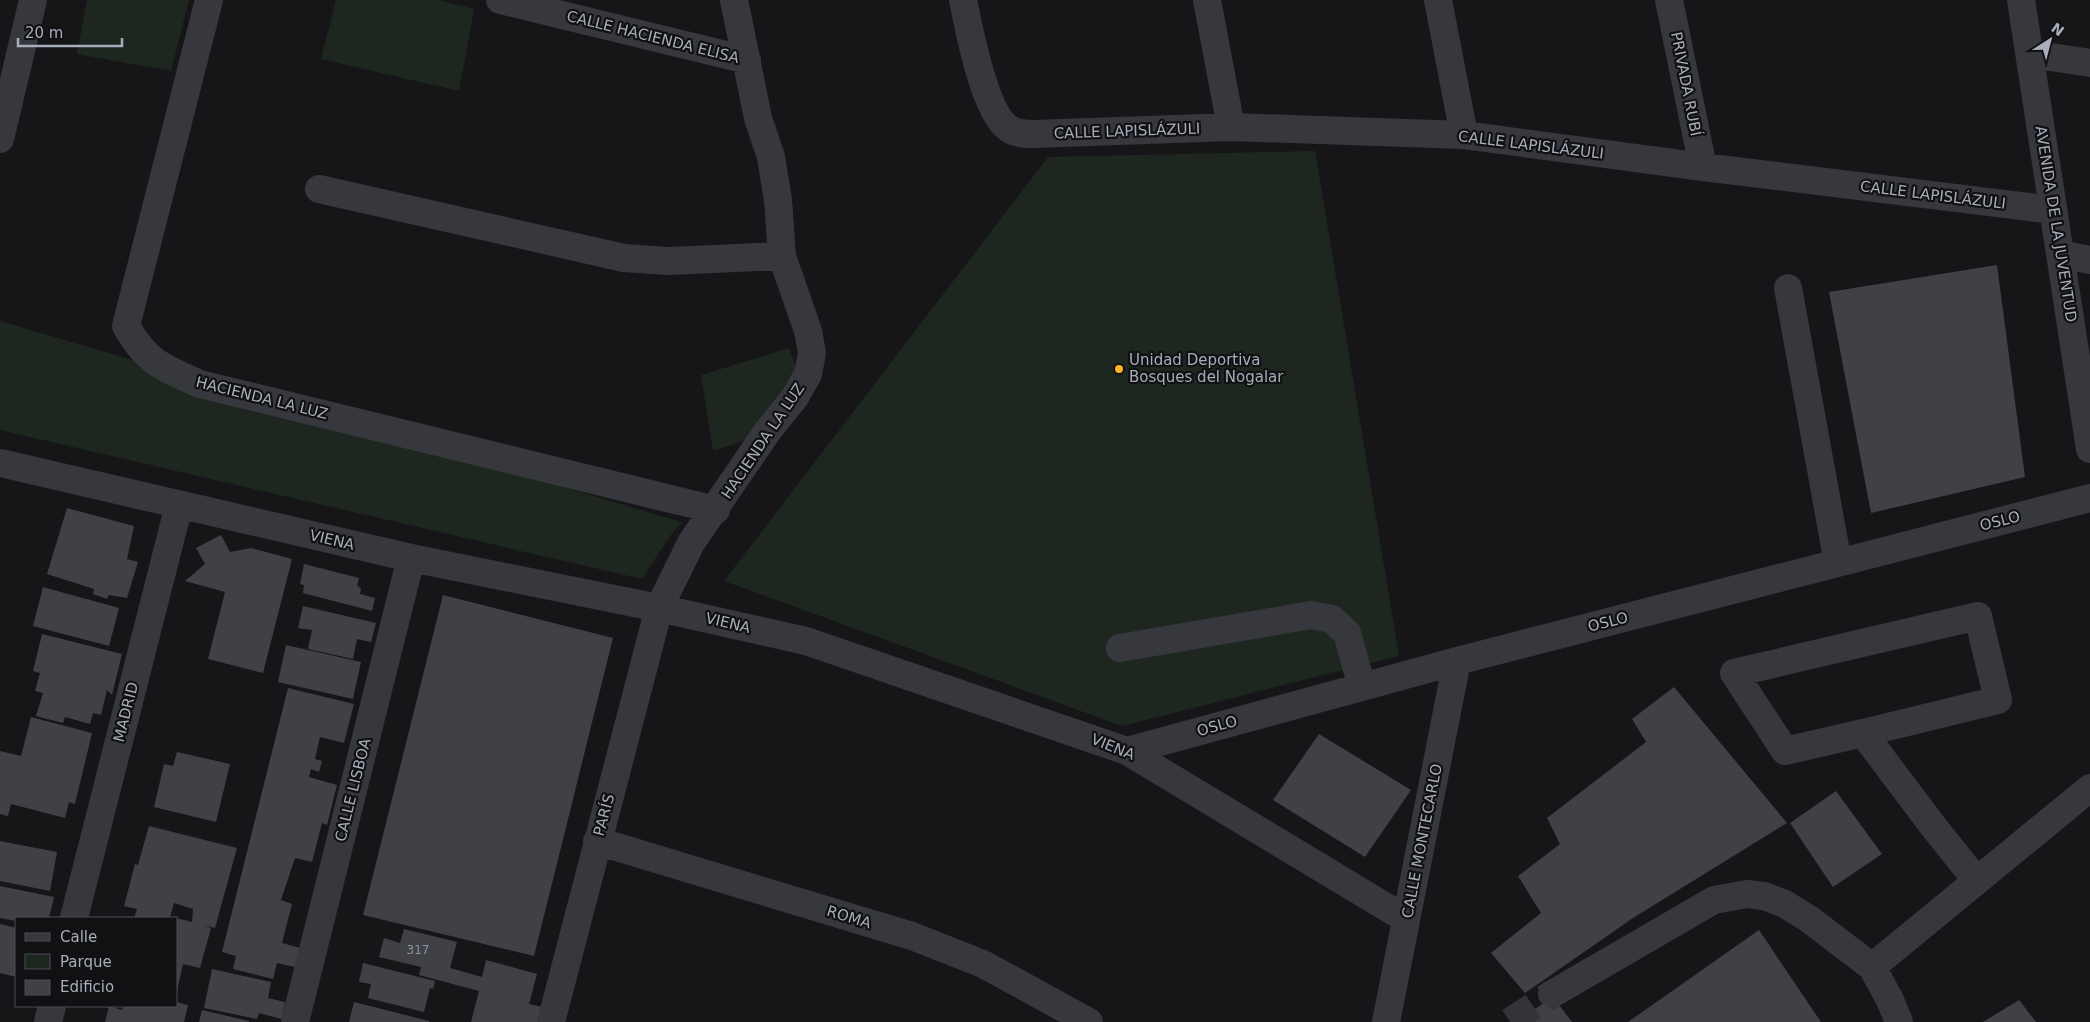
<svg xmlns="http://www.w3.org/2000/svg" width="2090" height="1022" font-family="'DejaVu Sans',sans-serif">
	<style>
		.green { fill: #1d271f }
		.building { fill: #404146 }
		.lines { fill: none; stroke-linecap: round; stroke-linejoin: round }
		.minor-tunnel { stroke: #333438; stroke-width: 28; stroke-dasharray: 28 14; stroke-linecap: butt }
		.minor { stroke: #37383e; stroke-width: 28 }
		.poi-dot { fill: #ffb427; stroke: #111113; stroke-width: 2 }
		.labels { text-anchor: middle; stroke-width: 4.5; stroke-linejoin: round; paint-order: stroke }
		.number-label { font-size: 12px; fill: #8d929d }
		.street-label { font-size: 15px; fill: #a7adba; stroke: #111113 }
		.poi-label { font-size: 15px; fill: #a7adba; stroke: #111113; text-anchor: start }
	</style>
	<rect width="100%" height="100%" fill="#161618"/>
	<path class="green" d="M87 0H189L171 71 77 54Z
		M336 0H438L474 9 459 91 321 59Z
		M1315 151 1399 656 1122 726 724 581 1048 157Z
		M0 321 682 522 670 536 642 579 0 430Z
		M789 348 799 376 749 439 713 451 701 375Z"/>
	<path class="building" d="M1997 265 2025 477 1871 513 1829 292Z
		M67 508 134 526 127 559 138 562 127 598 109 595 107 599 93 594 94 589 47 574Z
		M221 535 230 552 251 548 292 559 263 673 208 659 225 592 185 581 205 564 196 548Z
		M304 564 359 578 357 585 361 589 360 594 375 598 372 611 303 593 304 585 300 584Z
		M43 587 119 608 109 646 33 626Z
		M443 595 613 638 534 956 363 915Z
		M303 606 376 623 371 642 357 639 353 659 308 649 312 630 298 628Z
		M42 634 122 654 112 695 107 690 101 715 93 713 90 724 65 717 63 723 36 716 43 693 35 691 40 673 33 671Z
		M286 645 361 662 353 699 278 682Z
		M1674 687 1787 823 1633 918 1525 993 1491 953 1541 913 1518 876 1560 844 1547 818 1646 742 1632 719Z
		M288 688 354 704 344 743 320 737 315 759 322 761 319 772 311 769 309 777 337 785 327 825 322 823 312 862 295 858 281 900 292 904 282 943 304 949 299 968 277 963 273 979 233 969 236 956 222 952Z
		M31 717 92 733 75 804 69 802 65 818 11 804 8 816 0 814V751L21 756Z
		M1319 734 1411 790 1365 857 1273 800Z
		M177 752 230 764 216 822 154 807 164 764 173 766Z
		M1836 791 1882 854 1833 887 1790 823Z
		M149 826 237 848 215 928 203 925 211 928 200 968 183 964 177 991 176 918 192 922 193 909 174 903 170 917 174 918H134L137 909 124 906 135 864 138 865Z
		M0 841 57 852 50 891 0 881Z
		M0 886 54 897 49 918H16V921L0 918Z
		M0 924 16 928V977L0 973Z
		M404 929 457 942 450 968 482 977 486 960 537 974 529 1004 543 1007 540 1022H471L479 991 419 975 421 967 379 957 384 938 400 943Z
		M1759 930 1821 1022H1628Z
		M363 963 435 981 433 989 430 988 424 1012 368 998 371 984 359 982Z
		M212 969 271 982 268 998 285 1002 282 1019 259 1013 257 1019 204 1008Z
		M1553 997 1572 1022H1516Z
		M2019 1000 2036 1022H1983Z
		M176 1002 188 1005 184 1022H105L109 1006 122 1010 123 1006H176Z
		M354 1002 429 1021V1022H349Z
		M202 1010 249 1021V1022H199Z"/>
	<g class="lines">
		<path class="minor-tunnel" d="M1510 1022 1552 994"/>
		<path class="minor" d="M209 0 126 326C147 363 162 367 200 384L716 510
			M500 0 747 60
			M963 0C969 29 984 111 1008 128 1016 134 1025 134 1034 134L1231 127 1464 135 1703 167 2053 210
			M1207 0 1231 127
			M1438 0 1464 135
			M1669 0 1703 167
			M2021 0 2090 449
			M2031 54 2090 63
			M0 139 33 0
			M319 189 624 258 668 261 782 256
			M2060 254 2090 260
			M1788 288 1838 563
			M0 463 411 558 659 608 806 641 1127 751 1406 919
			M1120 648 1311 615 1332 619 1347 633 1362 687
			M1863 733 1998 700 1978 616 1734 673 1785 751 1863 733 1933 826 1977 881
			M1127 751 1457 661 2090 498
			M597 841 912 936 983 964 1089 1022
			M74 918 179 505
			M1872 967 2090 788
			M1552 994 1714 900 1747 894 1764 896 1785 904 1809 919 1872 967 1890 1000 1899 1022
			M48 1022 52 1006
			M295 1022 411 558
			M551 1022 659 608 691 543 767 432 795 397 808 374 812 353 808 331 782 256 778 200 771 157 758 118 734 0
			M1386 1022 1457 661"/>
	</g>
	<circle class="poi-dot" cx="1119" cy="369" r="5"/>
	<g class="labels">
		<g class="number-label">
			<text x="418" y="954">317</text>
		</g>
		<g class="street-label">
			<text transform="translate(653 37) rotate(14)" y="5">CALLE HACIENDA ELISA</text>
			<text transform="translate(1686 84) rotate(79)" y="5">PRIVADA RUBÍ</text>
			<text transform="translate(1127 131) rotate(-2)" y="5">CALLE LAPISLÁZULI</text>
			<text transform="translate(1531 145) rotate(7)" y="5">CALLE LAPISLÁZULI</text>
			<text transform="translate(1933 195) rotate(7)" y="5">CALLE LAPISLÁZULI</text>
			<text transform="translate(2056 224) rotate(81)" y="5">AVENIDA DE LA JUVENTUD</text>
			<text transform="translate(262 398) rotate(14)" y="5">HACIENDA LA LUZ</text>
			<text transform="translate(763 441) rotate(-56)" y="5">HACIENDA LA LUZ</text>
			<text transform="translate(2000 521) rotate(-14)" y="5">OSLO</text>
			<text transform="translate(332 540) rotate(13)" y="5">VIENA</text>
			<text transform="translate(1608 622) rotate(-14)" y="5">OSLO</text>
			<text transform="translate(728 623) rotate(13)" y="5">VIENA</text>
			<text transform="translate(126 712) rotate(-76)" y="5">MADRID</text>
			<text transform="translate(1217 726) rotate(-15)" y="5">OSLO</text>
			<text transform="translate(1113 747) rotate(22)" y="5">VIENA</text>
			<text transform="translate(353 790) rotate(-76)" y="5">CALLE LISBOA</text>
			<text transform="translate(604 815) rotate(-75)" y="5">PARÍS</text>
			<text transform="translate(1422 841) rotate(-79)" y="5">CALLE MONTECARLO</text>
			<text transform="translate(849 917) rotate(17)" y="5">ROMA</text>
		</g>
		<g class="poi-label">
			<text x="1129" y="365">Unidad Deportiva<tspan x="1129" dy="17">Bosques del Nogalar</tspan></text>
		</g>
	</g>
	<rect x="15" y="917" width="162" height="90" fill="#111113" stroke="#4d4f56"/>
	<rect x="25" y="933" width="25" height="8" fill="#37383e" stroke="#4d4f56"/>
	<text x="60" y="942" font-size="15" fill="#a7adba">Calle</text>
	<rect x="25" y="954" width="25" height="15" fill="#1d271f" stroke="#4d4f56"/>
	<text x="60" y="967" font-size="15" fill="#a7adba">Parque</text>
	<rect x="25" y="980" width="25" height="15" fill="#404146" stroke="#4d4f56"/>
	<text x="60" y="992" font-size="15" fill="#a7adba">Edificio</text>
	<g transform="translate(2050 40) rotate(36)" stroke="#111113" stroke-width="4" paint-order="stroke">
	<path d="M0-4L9 19L0 12L-9 19Z" fill="#a7adba"/>
	<text y="-8" font-size="14" font-weight="bold" text-anchor="middle" fill="#a7adba">N</text>
	</g>
	<path d="M18 38v8h104v-8" fill="none" stroke="#a7adba" stroke-width="2.5"/>
	<text x="25" y="38" font-size="15" fill="#a7adba" stroke="#111113" stroke-width="4" paint-order="stroke">20 m</text>
</svg>
